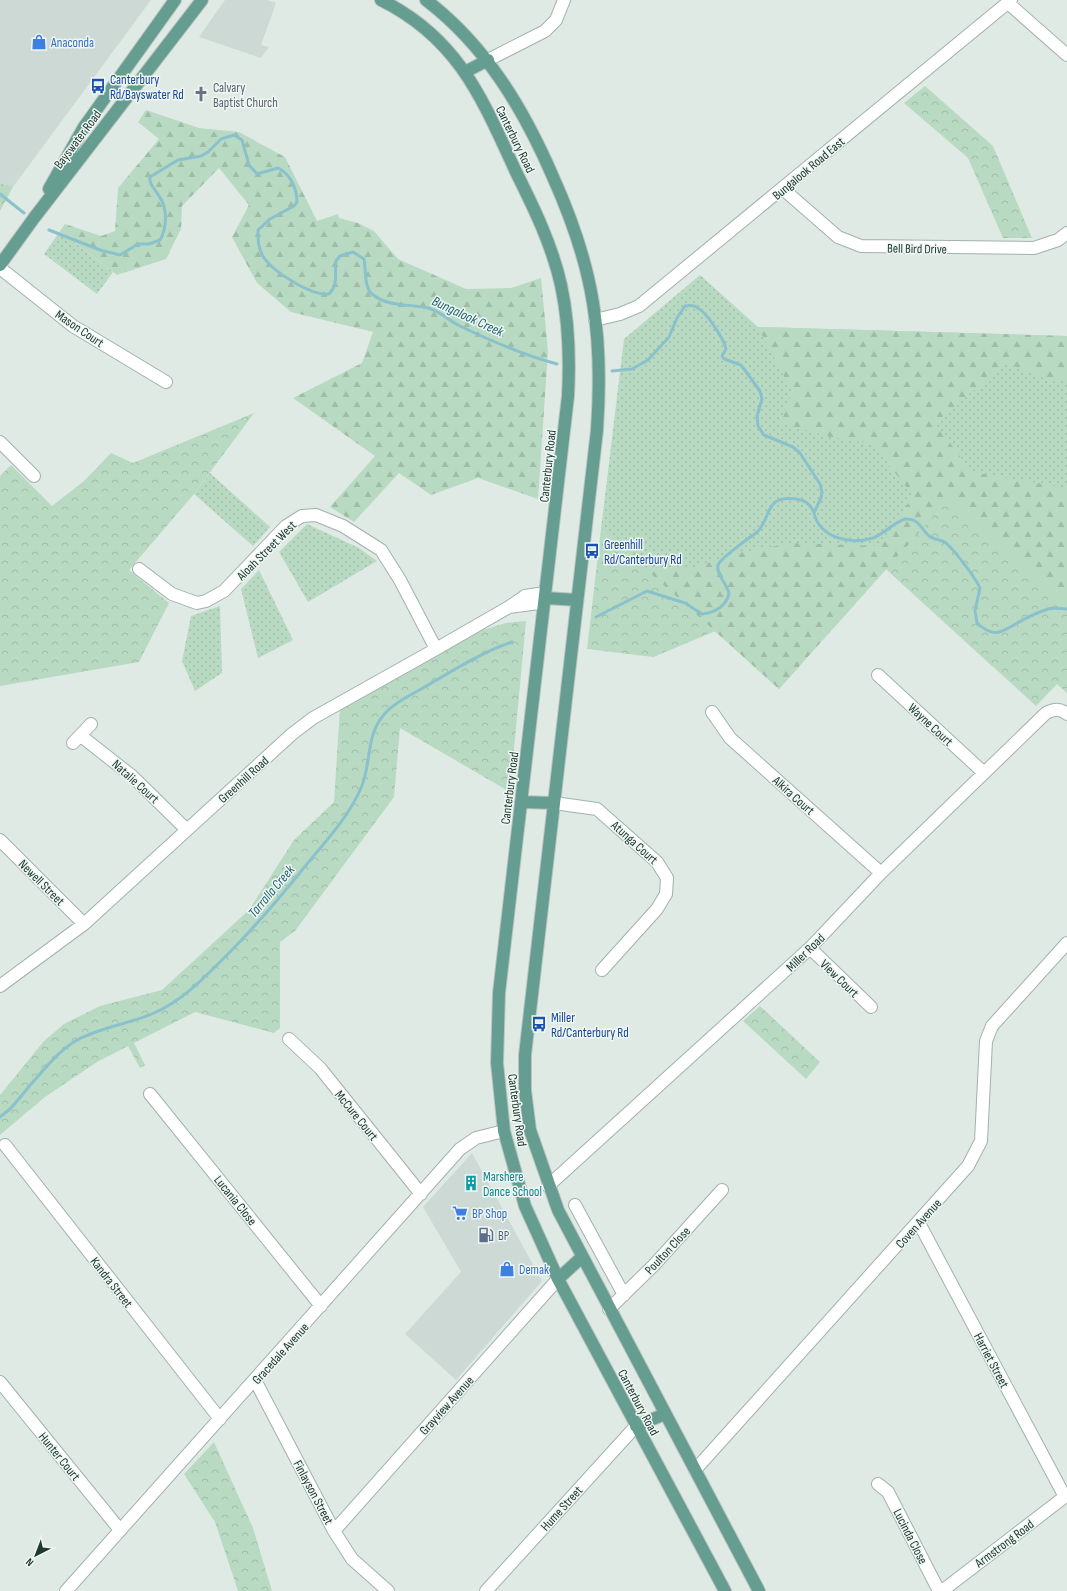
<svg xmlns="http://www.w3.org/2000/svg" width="1067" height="1591" font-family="'Sofia Sans Condensed',sans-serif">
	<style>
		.built { fill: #cdd9d4 }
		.grass { fill: url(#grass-dots) }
		.forest { fill: url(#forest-firs) }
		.park { fill: url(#park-crowns) }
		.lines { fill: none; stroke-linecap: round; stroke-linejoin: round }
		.stream { stroke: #89c1cd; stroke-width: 3 }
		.minor-casing { stroke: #a2b1ac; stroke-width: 14 }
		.major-casing { stroke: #bcc4c2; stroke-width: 14 }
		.minor { stroke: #fff; stroke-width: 12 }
		.major { stroke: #659d90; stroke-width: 12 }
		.labels { text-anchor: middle; stroke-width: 3; stroke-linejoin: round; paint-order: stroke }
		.shop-label { font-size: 13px; fill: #366cbe; stroke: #eff7f3; text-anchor: start }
		.transit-label { font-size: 13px; fill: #164399; stroke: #eff7f3; text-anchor: start }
		.worship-label { font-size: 13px; fill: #5b616d; stroke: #eff7f3; text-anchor: start }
		.street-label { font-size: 13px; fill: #213933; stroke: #eff7f3 }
		.culture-label { font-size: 13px; fill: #0d838f; stroke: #eff7f3; text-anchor: start }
		.service-label { font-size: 13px; fill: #4e5e75; stroke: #eff7f3; text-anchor: start }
		.water-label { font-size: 14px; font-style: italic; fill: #1e6271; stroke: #eff7f3 }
	</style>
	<defs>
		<pattern id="grass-dots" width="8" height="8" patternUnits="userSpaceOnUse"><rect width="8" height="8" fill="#b9dac2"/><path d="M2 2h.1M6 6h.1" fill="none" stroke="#9fbca7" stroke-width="1.8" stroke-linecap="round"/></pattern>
		<pattern id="forest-firs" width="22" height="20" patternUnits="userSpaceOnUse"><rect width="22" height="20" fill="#b9dac2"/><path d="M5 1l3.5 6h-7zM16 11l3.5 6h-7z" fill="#9fbca7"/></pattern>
		<pattern id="park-crowns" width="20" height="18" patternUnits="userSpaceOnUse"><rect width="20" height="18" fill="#b9dac2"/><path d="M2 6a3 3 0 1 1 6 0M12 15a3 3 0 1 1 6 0" fill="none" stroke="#9fbca7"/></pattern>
	</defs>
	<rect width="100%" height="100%" fill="#dfeae5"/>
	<path class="built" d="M0 0H151L13 187 0 183Z
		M225 0H267L276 3 261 45 269 47 261 58 199 37Z
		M472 1153 542 1281 456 1380 405 1334 461 1272 423 1207Z"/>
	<path class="grass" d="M60 231 113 272 97 294 44 254Z
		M700 275 758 327 1067 336V604L949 499 779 689 601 529 624 339Z
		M210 473 270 527 253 546 194 494Z
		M307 524 359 548 377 561 308 602 279 552Z
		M259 570 293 640 258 658 241 589Z
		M220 606 222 673 195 691 182 661 191 616Z"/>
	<path class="forest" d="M146 110 199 128 239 132 285 157 317 221 338 214 339 218 358 223 374 231 398 259 466 289 511 288 541 278 548 351 538 499 478 478 431 495 399 473 354 522 330 507 375 456 293 398 362 363 373 332 291 312 257 283 232 237 249 205 219 168 182 206 181 229 166 259 117 275 60 231 65 224 101 236 115 231 118 188 159 139 138 122Z
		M758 327 1067 336V380L1051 381 1007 363 935 423 972 472 1067 488V690L1061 682 1041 684 992 666 886 569 779 689 715 631 653 657 627 612 619 567 691 568 743 552 793 543 880 546 913 496 873 444 830 437 781 423 792 392Z"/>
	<path class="park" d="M925 86 993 146 1032 238H1003L968 158 904 103Z
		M0 183 13 187 0 211Z
		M254 413 194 494 129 570 169 603 139 662 0 686V476L11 465 52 506 84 481 111 453 133 463Z
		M949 499 1067 604V693L1057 684 1036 706 886 569Z
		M601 529 715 631 653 657 587 649Z
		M526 621 510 792 400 728 394 797 295 931 280 942V1028L274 1033 195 1012 134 1043 145 1065 140 1068 128 1046 97 1062 45 1097 0 1135V1095L44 1041 64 1024 100 1006 162 990 249 910 294 840 334 802 340 708 483 630 506 623Z
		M760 1006 820 1062 806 1079 743 1021Z
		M214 1442 253 1528 272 1591H238L215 1522 184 1474Z"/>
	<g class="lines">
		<path class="stream" d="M0 194 24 213
			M49 230 100 250 120 255 138 244H149L160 240C167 228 168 208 159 196 155 189 149 185 150 177L178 160 201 156 208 152 221 139 234 135 242 140 249 165 257 174 278 168C290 174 297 188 297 202L294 206 270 219 258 230C258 240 258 249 264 258 274 272 311 296 329 294 339 284 334 274 336 261L340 256 353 252 364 259C366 269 364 287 372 294 387 307 410 304 428 308 440 311 449 321 460 326 491 341 524 355 557 364
			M612 371 632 369 648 360 669 337 677 318 685 306C690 305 694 305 698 308 707 313 724 339 726 349L722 356 724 359 741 365 760 391 762 399 757 416 758 426 764 435 793 447 800 453 820 484 822 492 821 498 814 513C820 538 850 545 873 538 884 534 893 523 905 519 919 518 920 528 929 536 934 540 941 539 946 543 955 551 975 577 980 588L975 611 977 623C994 639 1002 632 1019 622 1028 617 1039 612 1048 609 1055 607 1060 609 1067 609
			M596 617 647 591 685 603 702 614C714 613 727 606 729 593 727 584 716 575 718 565 720 559 749 538 756 533 772 520 763 494 796 499 805 500 811 504 814 513
			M0 1117 10 1109C27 1090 55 1052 77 1040 101 1027 129 1024 154 1013 184 1000 207 975 229 953 257 925 282 895 307 864 326 841 349 816 361 788 371 766 366 737 382 717 392 704 409 696 423 688 452 671 480 653 512 642"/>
		<g class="minor-casing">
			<path id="minor" d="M1008 3 1067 55
				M488 60 545 31 556 20 564 0
				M783 189 838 237 861 246 1034 248 1058 240 1067 233
				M0 268 73 326 166 382
				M595 320 620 314 639 306 1011 0
				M0 442 34 476
				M139 569 172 594 197 603 206 601 224 591 286 526 302 516 316 515 343 526 381 550 400 580 436 649
				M878 675 983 772
				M712 712 730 738 881 873
				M81 736 132 776 187 830
				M73 743 91 724
				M554 803 597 809 657 862 667 878 666 894 657 909 602 970
				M0 840 84 924
				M810 948 871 1007
				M0 986 84 924 292 734 313 718 436 649 509 607 525 596 538 594 546 598 539 603 509 607
				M289 1039 320 1068 421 1194
				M150 1094 321 1306
				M5 1145 220 1419
				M548 1186 810 948 881 873 1046 713C1054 709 1060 708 1067 714
				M575 1205 624 1295
				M919 1223 1065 1497
				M609 1309 654 1265 722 1190
				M255 1380 334 1531 352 1559 388 1591
				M0 1382 120 1530
				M695 1470 968 1166 981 1141 986 1041 992 1026 1067 943
				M878 1484 888 1492 939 1591
				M334 1531 558 1279
				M66 1591 460 1149 476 1138 504 1131
				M486 1591 636 1426
				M942 1591 1067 1495"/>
		</g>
		<g class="major-casing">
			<path id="major" d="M381 0C458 38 482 98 516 172 534 208 552 245 561 285 569 322 570 359 568 396L499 993 497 1063 504 1131 525 1206 558 1279 725 1591
				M426 0C486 46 523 108 553 177 571 217 586 259 593 303 600 345 600 387 597 430L525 1055V1090L530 1130 558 1210 759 1591
				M465 72 488 60
				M49 189 84 127 175 0
				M0 265 34 218 202 0
				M546 598 577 600
				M521 802 554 803
				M558 1279 582 1257
				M636 1426 665 1414"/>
		</g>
		<use href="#minor" class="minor"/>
		<use href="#major" class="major"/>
	</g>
	<defs>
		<g id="shop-bare" transform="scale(1.2)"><path d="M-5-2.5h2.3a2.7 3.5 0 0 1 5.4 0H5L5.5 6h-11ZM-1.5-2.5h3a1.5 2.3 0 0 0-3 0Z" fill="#3f7fe0" stroke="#eff7f3" stroke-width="2.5" paint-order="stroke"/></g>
		<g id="bus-bare" transform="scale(1.2)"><path d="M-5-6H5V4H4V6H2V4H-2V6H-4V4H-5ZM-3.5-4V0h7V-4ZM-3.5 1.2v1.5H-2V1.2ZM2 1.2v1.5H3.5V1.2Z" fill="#1a4fb4" stroke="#eff7f3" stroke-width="2.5" paint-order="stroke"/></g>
		<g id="church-bare" transform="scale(1.2)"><path d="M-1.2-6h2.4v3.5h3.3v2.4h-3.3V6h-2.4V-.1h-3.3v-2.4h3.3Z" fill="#6b7280" stroke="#eff7f3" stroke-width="2.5" paint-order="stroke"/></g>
		<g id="building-bare" transform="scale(1.2)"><path d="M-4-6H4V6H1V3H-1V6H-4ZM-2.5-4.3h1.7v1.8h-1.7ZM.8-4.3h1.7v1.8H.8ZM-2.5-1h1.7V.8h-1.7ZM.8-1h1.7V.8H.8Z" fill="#0f9aa8" stroke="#eff7f3" stroke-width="2.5" paint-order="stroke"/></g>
		<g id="supermarket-bare" transform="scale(1.2)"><path d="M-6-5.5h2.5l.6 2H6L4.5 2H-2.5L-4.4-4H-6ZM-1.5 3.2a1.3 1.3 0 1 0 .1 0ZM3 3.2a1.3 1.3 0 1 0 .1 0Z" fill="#3f7fe0" stroke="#eff7f3" stroke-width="2.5" paint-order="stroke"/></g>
		<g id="fuel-bare" transform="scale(1.2)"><path d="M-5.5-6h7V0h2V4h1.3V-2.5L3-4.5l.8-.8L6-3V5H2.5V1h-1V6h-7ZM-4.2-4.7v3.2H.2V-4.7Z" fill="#5c6f8a" stroke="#eff7f3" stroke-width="2.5" paint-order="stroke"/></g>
	</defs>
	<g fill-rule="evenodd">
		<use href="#shop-bare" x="39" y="42"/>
		<use href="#bus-bare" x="98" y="86"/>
		<use href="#church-bare" x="201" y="94"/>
		<use href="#bus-bare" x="592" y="551"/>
		<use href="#bus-bare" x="539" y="1024"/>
		<use href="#building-bare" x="471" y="1183"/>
		<use href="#supermarket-bare" x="460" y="1213"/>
		<use href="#fuel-bare" x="486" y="1235"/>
		<use href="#shop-bare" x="507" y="1269"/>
	</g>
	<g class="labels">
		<g class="shop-label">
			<text x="51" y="47">Anaconda</text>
			<text x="472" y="1218">BP Shop</text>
			<text x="519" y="1274">Demak</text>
		</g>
		<g class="transit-label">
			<text x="110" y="84">Canterbury<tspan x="110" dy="15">Rd/Bayswater Rd</tspan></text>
			<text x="604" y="549">Greenhill<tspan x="604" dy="15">Rd/Canterbury Rd</tspan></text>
			<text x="551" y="1022">Miller<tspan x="551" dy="15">Rd/Canterbury Rd</tspan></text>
		</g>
		<g class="worship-label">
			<text x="213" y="92">Calvary<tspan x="213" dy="15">Baptist Church</tspan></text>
		</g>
		<g class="street-label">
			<text transform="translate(77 139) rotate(-53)" y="5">Bayswater Road</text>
			<text transform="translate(516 139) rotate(64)" y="5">Canterbury Road</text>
			<text transform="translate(808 168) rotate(-40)" y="5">Bungalook Road East</text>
			<text transform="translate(917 248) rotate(1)" y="5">Bell Bird Drive</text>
			<text transform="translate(80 328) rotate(34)" y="5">Mason Court</text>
			<text transform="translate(547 466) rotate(-84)" y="5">Canterbury Road</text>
			<text transform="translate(266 550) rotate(-45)" y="5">Aloah Street West</text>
			<text transform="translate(931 724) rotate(43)" y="5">Wayne Court</text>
			<text transform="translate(243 779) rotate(-42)" y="5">Greenhill Road</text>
			<text transform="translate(136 781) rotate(42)" y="5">Natalie Court</text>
			<text transform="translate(509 788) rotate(-83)" y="5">Canterbury Road</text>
			<text transform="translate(794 795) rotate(42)" y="5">Alkira Court</text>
			<text transform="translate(635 842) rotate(42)" y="5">Atunga Court</text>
			<text transform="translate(42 882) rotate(45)" y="5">Newell Street</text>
			<text transform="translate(805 952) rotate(-44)" y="5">Miller Road</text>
			<text transform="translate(840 978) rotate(44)" y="5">View Court</text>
			<text transform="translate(518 1110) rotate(82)" y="5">Canterbury Road</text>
			<text transform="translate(357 1115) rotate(51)" y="5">McCure Court</text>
			<text transform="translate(236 1200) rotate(51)" y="5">Lucania Close</text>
			<text transform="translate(918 1223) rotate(-48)" y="5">Coven Avenue</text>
			<text transform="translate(667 1250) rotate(-47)" y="5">Poulton Close</text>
			<text transform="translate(112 1282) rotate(52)" y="5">Kandra Street</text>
			<text transform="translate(280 1353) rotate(-48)" y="5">Gracedale Avenue</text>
			<text transform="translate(992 1360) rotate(62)" y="5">Harriet Street</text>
			<text transform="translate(639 1402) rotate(62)" y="5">Canterbury Road</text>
			<text transform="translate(446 1405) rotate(-48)" y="5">Grayview Avenue</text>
			<text transform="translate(60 1456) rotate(51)" y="5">Hunter Court</text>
			<text transform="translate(314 1492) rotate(62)" y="5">Finlayson Street</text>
			<text transform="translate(561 1508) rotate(-48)" y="5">Hume Street</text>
			<text transform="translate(911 1536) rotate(63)" y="5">Lucinda Close</text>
			<text transform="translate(1004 1543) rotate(-37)" y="5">Armstrong Road</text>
		</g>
		<g class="culture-label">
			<text x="483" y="1181">Marshere<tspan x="483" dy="15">Dance School</tspan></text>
		</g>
		<g class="service-label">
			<text x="498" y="1240">BP</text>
		</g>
		<g class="water-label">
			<text transform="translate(468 316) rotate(25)" y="5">Bungalook Creek</text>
			<text transform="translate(271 891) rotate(-50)" y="5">Tarralla Creek</text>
		</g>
	</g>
	<g transform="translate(36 1555) rotate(222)" stroke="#eff7f3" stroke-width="3" paint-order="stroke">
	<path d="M0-3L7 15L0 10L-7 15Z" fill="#213933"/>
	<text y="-6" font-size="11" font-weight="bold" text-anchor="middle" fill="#213933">N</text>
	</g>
</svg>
